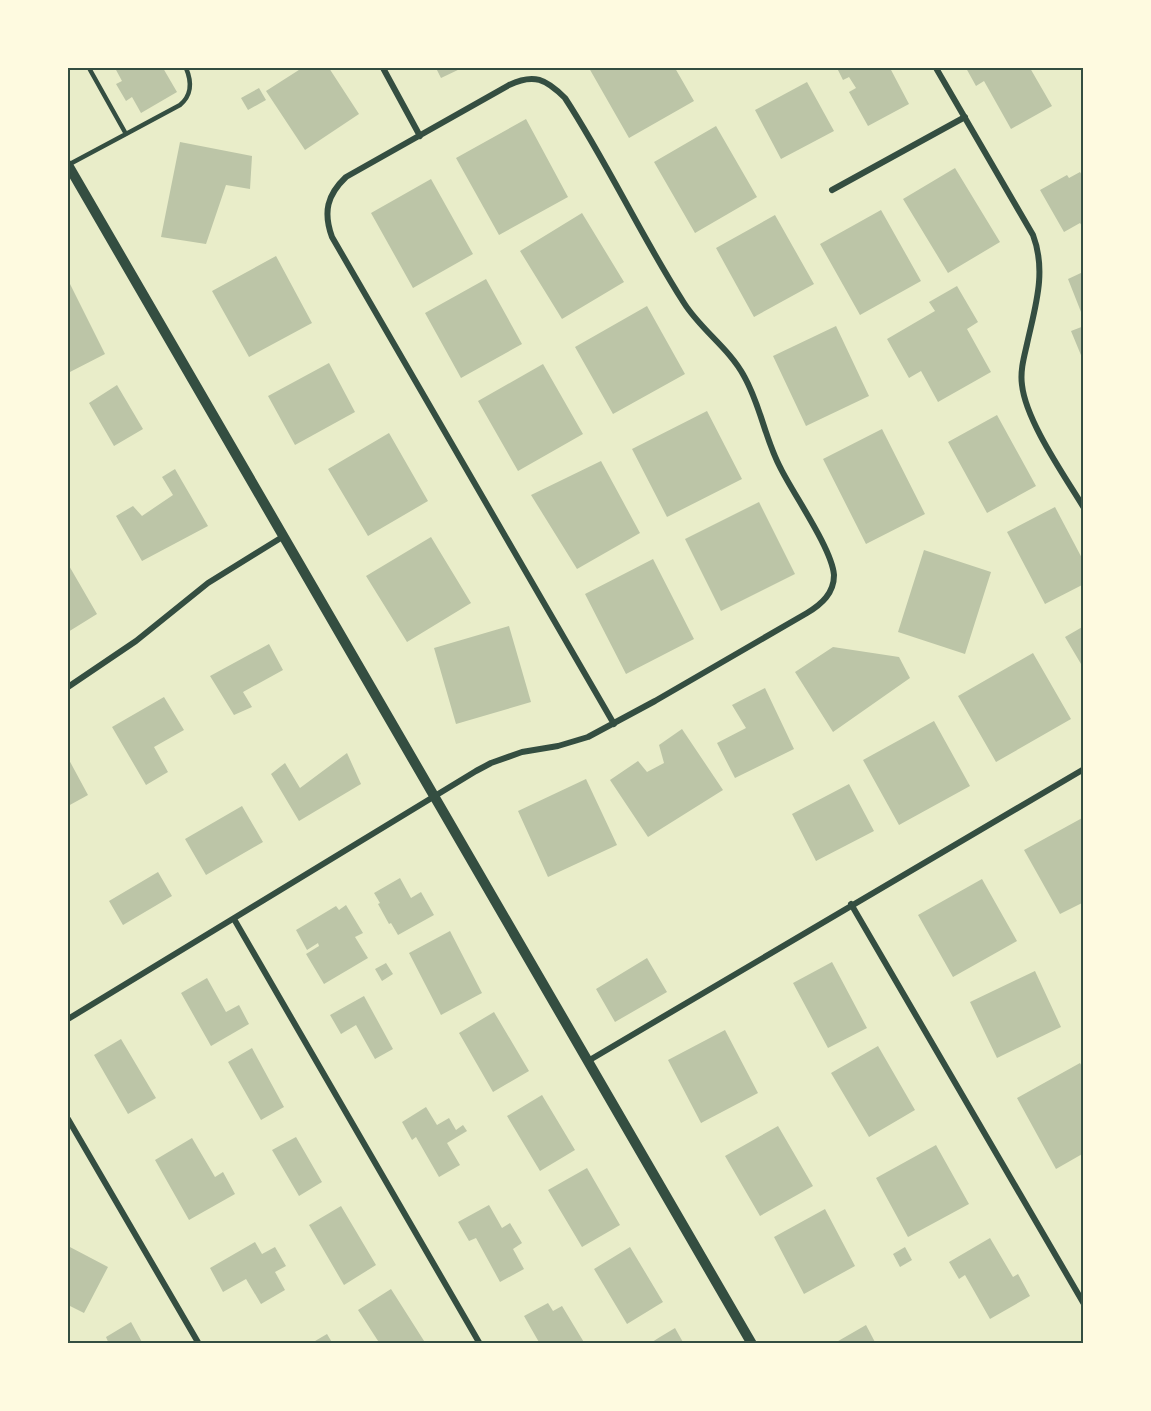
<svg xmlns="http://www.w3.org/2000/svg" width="1151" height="1411" font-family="'Source Serif 4',serif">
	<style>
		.building { fill: #bcc5a7 }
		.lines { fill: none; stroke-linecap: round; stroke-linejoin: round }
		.service { stroke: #344e41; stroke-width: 4.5 }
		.minor { stroke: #344e41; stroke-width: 6 }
		.tertiary { stroke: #344e41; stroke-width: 10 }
		.neatline { fill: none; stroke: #344e41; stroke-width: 2 }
	</style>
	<rect width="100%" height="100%" fill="#e9edc9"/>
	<path class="building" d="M115 68H163L177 92 141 113 132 97 126 101 116 84 122 81Z
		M302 68H329L359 114 305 150 266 91Z
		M436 68H462L441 78Z
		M589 68H675L694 101 629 138Z
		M837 68H890L909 104 868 126 849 92 856 88 849 77 843 80Z
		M966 68H1030L1052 106 1011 129 984 81 976 86Z
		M807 82 834 131 781 159 755 110Z
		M259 88 266 100 248 110 241 98Z
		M526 119 568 197 499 235 456 158Z
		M716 126 757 197 695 233 654 162Z
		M180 142 252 156 250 189 226 185 206 244 161 237Z
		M955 168 1000 242 948 273 903 199Z
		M1080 172 1084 178V229L1080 223 1064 232 1040 190 1067 175 1069 178Z
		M431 179 473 254 413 288 371 213Z
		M881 210 921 281 860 315 820 244Z
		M582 213 624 282 562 319 520 251Z
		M775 215 814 284 754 317 716 248Z
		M276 256 312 323 249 357 212 291Z
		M1083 272V317L1068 279Z
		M486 279 522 344 461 378 425 313Z
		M70 284 105 354 68 373V286Z
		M957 286 978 322 967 329 991 372 938 402 921 371 909 378 887 339 935 311 929 302Z
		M647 306 685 374 613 414 575 347Z
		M836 326 869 396 806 426 773 356Z
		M1084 326V360H1083L1071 331Z
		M329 363 355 412 295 445 268 396Z
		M543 364 583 434 518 471 478 401Z
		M117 385 143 429 114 446 89 403Z
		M707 411 742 479 667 517 632 449Z
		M997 415 1036 486 987 513 948 442Z
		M882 429 925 514 866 544 823 459Z
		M389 433 428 501 368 536 328 469Z
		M601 461 640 533 577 569 531 495Z
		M175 469 208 526 142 561 116 516 133 506 142 516 173 495 162 477Z
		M759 502 795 574 721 611 685 539Z
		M1055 507 1084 562V584L1045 604 1007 532Z
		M431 537 471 603 407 642 366 576Z
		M924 550 991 572 965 654 898 632Z
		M653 559 694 639 626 674 585 594Z
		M68 564 97 614 68 632Z
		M509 626 531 702 456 724 434 648Z
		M1084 626V669L1065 637Z
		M269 644 283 670 243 692 252 707 234 715 210 676Z
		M833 647 899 657 910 678 833 732 795 672Z
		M1033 653 1071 719 996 762 958 696Z
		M765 688 794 749 735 778 717 743 746 728 732 705Z
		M164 697 184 730 154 747 168 772 146 785 112 727Z
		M934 721 970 786 899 825 863 760Z
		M682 729 723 790 648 837 610 780 638 761 647 772 664 763 659 745Z
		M347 753 361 784 299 821 271 774 285 763 300 788Z
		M68 758 88 795 68 806Z
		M586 779 617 845 548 877 518 811Z
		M849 784 874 831 816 861 792 814Z
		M242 806 263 842 206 875 185 839Z
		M1084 817V902L1060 914 1024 850Z
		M158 872 172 896 123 925 109 901Z
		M400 878 411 898 421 892 434 915 398 935 391 923 389 924 378 904 380 903 374 893Z
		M982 879 1017 941 953 977 918 915Z
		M346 905 363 933 355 937 368 958 324 984 306 954 319 946 318 943 307 950 296 930 336 906 339 910Z
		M450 931 482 993 441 1015 409 953Z
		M647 958 667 992 615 1022 596 989Z
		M832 962 867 1028 828 1048 793 983Z
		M386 963 393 974 382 981 375 969Z
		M1035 971 1061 1027 997 1058 970 1002Z
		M207 978 226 1012 239 1005 249 1024 211 1046 181 993Z
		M364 996 393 1049 375 1059 356 1025 341 1034 330 1015Z
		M494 1012 529 1071 493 1092 459 1033Z
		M725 1030 758 1093 701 1123 668 1060Z
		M121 1039 156 1098 128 1114 94 1055Z
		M878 1046 915 1110 869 1137 831 1073Z
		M252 1048 284 1107 261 1120 228 1062Z
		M1080 1063 1084 1070V1153L1056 1169 1017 1098Z
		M542 1095 575 1150 540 1171 507 1116Z
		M426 1107 437 1125 449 1118 456 1130 463 1125 467 1131 447 1143 460 1165 439 1177 416 1137 412 1140 402 1122Z
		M778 1126 813 1186 760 1216 725 1156Z
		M296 1137 322 1182 299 1196 272 1150Z
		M192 1138 215 1177 223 1172 235 1194 189 1220 155 1160Z
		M936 1145 969 1204 908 1237 876 1178Z
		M587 1168 620 1225 582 1247 548 1190Z
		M489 1205 502 1228 510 1223 522 1243 513 1249 524 1269 500 1282 476 1238 469 1241 458 1222Z
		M341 1206 376 1265 344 1285 309 1225Z
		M825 1209 855 1266 804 1294 774 1237Z
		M990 1238 1013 1277 1018 1274 1030 1296 990 1319 965 1275 959 1279 949 1262Z
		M255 1242 262 1254 275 1247 286 1266 275 1272 285 1290 261 1304 246 1279 223 1292 210 1268Z
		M68 1246 108 1267 84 1313 68 1305Z
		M630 1247 663 1302 627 1324 594 1269Z
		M905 1247 912 1260 900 1267 893 1254Z
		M391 1289 426 1344H380L358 1310Z
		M548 1303 553 1311 562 1306 585 1344H540L524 1316Z
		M131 1322 143 1344H109L106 1337Z
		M866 1325 876 1344H833Z
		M675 1328 684 1344H649L660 1337Z
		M327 1334 333 1344H310Z"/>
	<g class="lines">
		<path class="service" d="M126 134 180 105C192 95 192 82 186 68
			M68 165 126 134 89 68"/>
		<path class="minor" d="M383 68 420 136
			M936 68 1033 235C1047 272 1035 307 1027 344 1024 357 1020 371 1022 385 1026 421 1064 475 1084 508
			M832 190 965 117
			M68 687 136 641 208 583 284 536
			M851 904 1084 1304
			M234 919 480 1344
			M68 1019 476 771 491 763 522 752 558 746 588 737 655 701 807 613C822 604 834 593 834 575 832 549 794 495 781 469 765 440 761 406 744 376 729 348 701 330 684 303 641 236 608 164 565 98 546 79 534 73 509 85L346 177C327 195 323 212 332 237L614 724
			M588 1061 1084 769
			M68 1119 199 1344"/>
		<path class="tertiary" d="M68 165 752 1344"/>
	</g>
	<rect width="1151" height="1411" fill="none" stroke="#fefae0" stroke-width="138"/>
	<rect x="69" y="69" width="1013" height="1273" class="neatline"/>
</svg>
